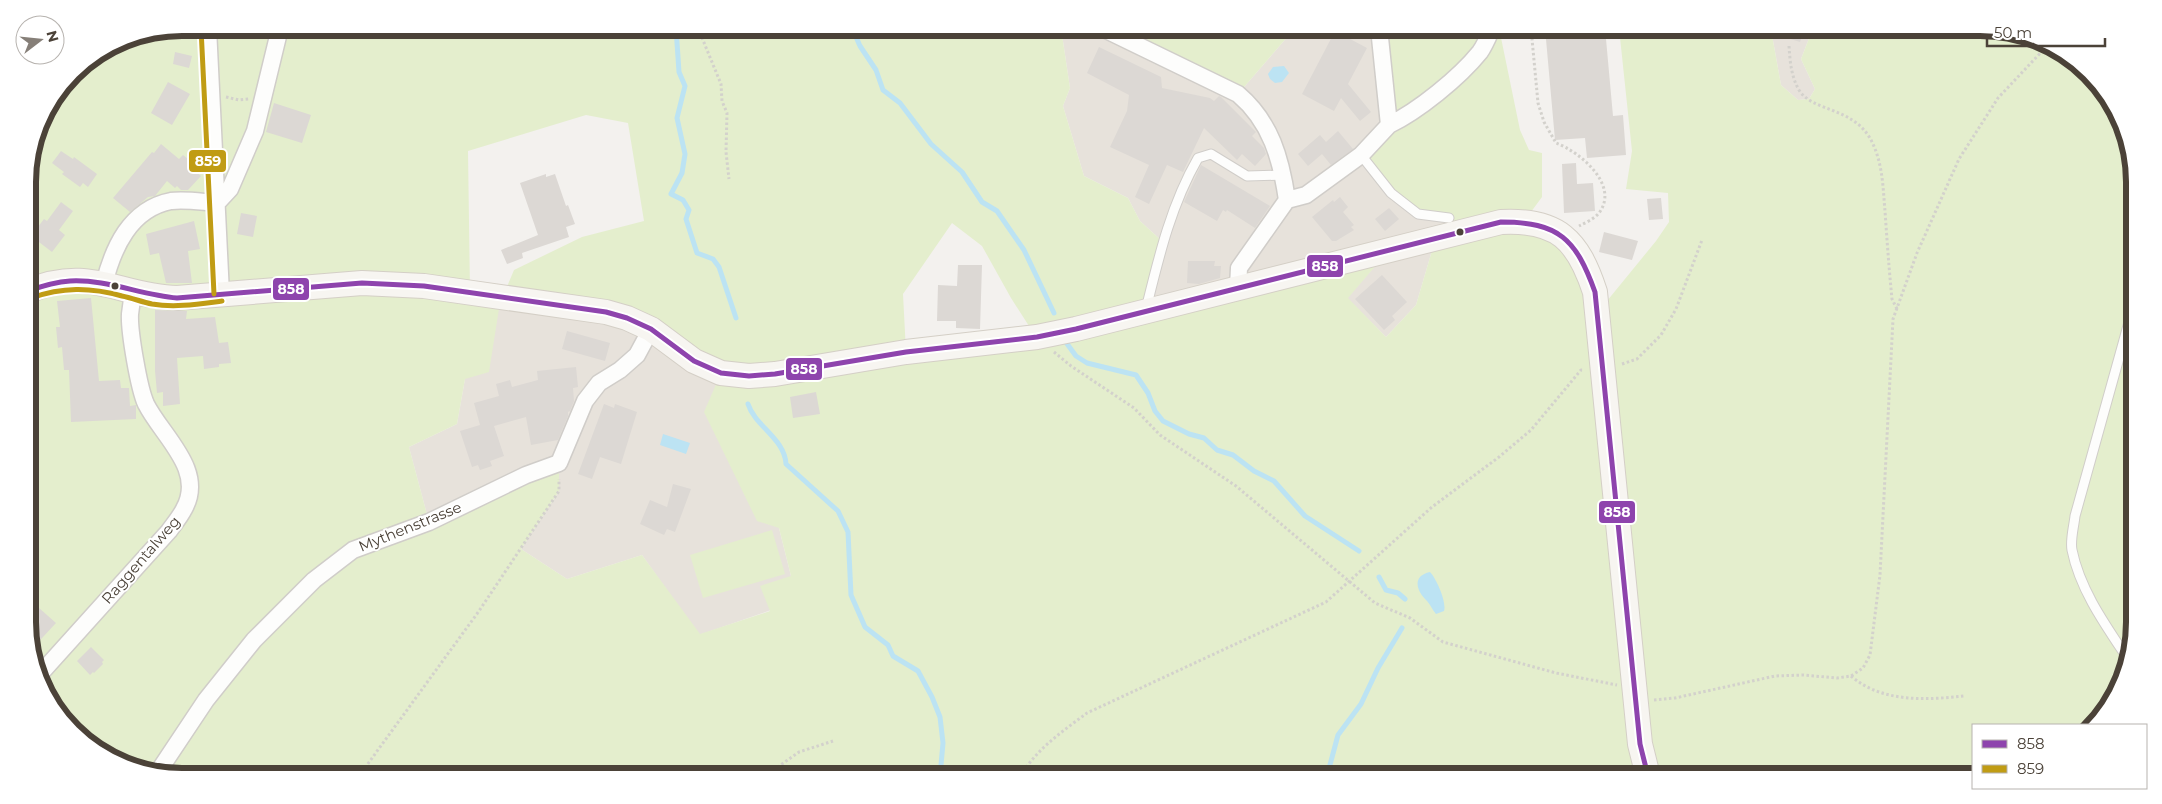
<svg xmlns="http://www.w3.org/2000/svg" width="2162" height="804" font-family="Montserrat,sans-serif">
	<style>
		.residential { fill: #e7e2db }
		.green { fill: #e4eecd; fill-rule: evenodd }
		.water { fill: #bce3f3 }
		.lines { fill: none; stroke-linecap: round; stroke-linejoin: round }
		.stream { stroke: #bce3f3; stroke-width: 5 }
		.building { fill: #dcd8d4 }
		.lane-casing { stroke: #d0cdc9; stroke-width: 11 }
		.street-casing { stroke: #d0cdc9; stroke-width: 19 }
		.secondary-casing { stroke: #d4cfc6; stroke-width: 26 }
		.path { stroke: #d3d1cc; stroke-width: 3; stroke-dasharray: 2.5 2.5; stroke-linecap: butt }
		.lane { stroke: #fdfdfc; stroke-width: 9 }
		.street { stroke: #fdfdfc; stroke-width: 16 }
		.secondary { stroke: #f7f5f1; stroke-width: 24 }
		.bus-1-casing { stroke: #fff; stroke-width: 9 }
		.bus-2-casing { stroke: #fff; stroke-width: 9 }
		.bus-1 { stroke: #8e44ad; stroke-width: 5 }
		.bus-2 { stroke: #c09c14; stroke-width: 5 }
		.bus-dot { fill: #4b4238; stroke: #fff; stroke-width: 2 }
		.labels { text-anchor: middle; stroke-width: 4; stroke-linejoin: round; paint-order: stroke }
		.street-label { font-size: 15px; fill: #4b4238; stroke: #fff }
		.rim { fill: none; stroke: #4b4238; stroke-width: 6 }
		.line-badge { stroke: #fff; stroke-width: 2 }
		.badge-label { font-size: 14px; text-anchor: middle; font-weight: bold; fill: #fff }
	</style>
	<rect width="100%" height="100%" fill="#f3f1ee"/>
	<path class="residential" d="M1061 28H1102L1238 94 1295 28H1379L1449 218 1460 223 1436 237 1416 305 1386 337 1347 298 1389 250 1146 311 1163 242 1140 221 1128 198 1084 176 1063 106 1070 88Z
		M1775 28H1813L1801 59 1815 89 1809 99 1798 100 1781 85 1772 35Z
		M501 296 606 312 721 373 779 528 791 576 771 610 699 635 642 555 567 579 521 549 559 491 429 522 409 447 457 424 465 379Z"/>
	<path class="green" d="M183 28H1061L1070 88 1063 106 1084 176 1128 198 1140 221 1163 242 1146 311 1390 249 1348 298 1386 337 1416 305 1436 237 1460 223C1447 217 1431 219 1418 214 1397 205 1375 172 1361 155L1389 125 1379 28H1499L1520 130 1529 150 1542 153V197L1525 220 1564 236 1598 312 1656 241 1669 222 1668 193 1626 189 1632 151 1619 28H1775L1772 35 1781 85 1798 100 1809 99 1815 89 1801 59 1813 28H1979L2029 36 2096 81 2123 123 2133 162 2134 621C2127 666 2124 691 2092 725H1973V776H183L133 768 66 723 30 651 28 172 44 114 80 66 123 39ZM586 115 628 123 644 221 582 237 514 270 503 296 651 329 721 373 704 412 757 521 779 528 791 576 760 586 770 611 700 634 642 555 567 579 521 549 559 491V463L429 522 409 447 457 424 465 379 489 372 501 296 470 292 468 151ZM952 223 982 246 1011 298 1036 337 906 352 903 294Z
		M1123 28H1295L1238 94Z
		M772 530 785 574 703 598 690 555Z"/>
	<path class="water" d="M1284 66 1289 73 1282 82 1275 83 1270 79 1268 74 1273 67Z
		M663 434 690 443 686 454 660 445Z
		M1430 572C1436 578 1447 602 1444 611L1436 614C1432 610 1431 605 1427 601 1417 592 1411 576 1430 572Z"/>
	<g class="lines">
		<path class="stream" d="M676 28 679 72 685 86 677 118 685 154 682 173 671 194 683 200 689 210 686 219 697 253 713 259 719 267 736 318
			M852 28 860 46 876 70 883 90 900 103 931 144 962 172 982 202 997 211 1024 250 1054 313
			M1065 341 1076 356 1087 363 1136 375 1148 393 1155 411 1163 421 1189 434 1204 438 1217 450 1233 455 1254 471 1274 481 1305 516 1359 551
			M748 404C755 426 785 439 786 464L838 511 848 532 851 595 865 627 888 645 893 656 918 671 932 697 940 717 943 743 940 776
			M1379 577 1386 590 1398 593 1405 599
			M1327 776 1338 735 1361 704 1378 668 1402 628"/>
	</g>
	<path class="building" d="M1545 28H1605L1613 116 1623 115 1626 155 1587 158 1585 138 1555 140Z
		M1762 28H1805L1800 42 1762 30Z
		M1335 31 1367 48 1348 84 1371 112 1360 121 1341 98 1334 111 1302 94Z
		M1099 47 1161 77 1162 88 1210 98 1214 101 1219 96 1221 97 1256 132 1252 136 1264 148 1266 154 1255 166 1242 154 1237 160 1204 128 1183 172 1167 165 1149 204 1135 197 1149 165 1110 147 1127 111 1129 95 1087 73Z
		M175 52 192 56 189 68 173 64Z
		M168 82 190 94 172 125 151 113Z
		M274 103 311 115 302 143 266 132Z
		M1338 131 1353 149 1331 165 1322 154 1308 166 1298 154 1320 135 1326 142Z
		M161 144 179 159 183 155 198 167 195 171 201 176 188 190H181L177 186 175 188 167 181 155 196 148 197 130 212 113 198 152 152 154 153Z
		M61 151 73 159 74 157 97 174 88 187 83 183 80 187 62 174 64 172 52 163Z
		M1576 163 1577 184 1593 183 1595 211 1564 213 1562 164Z
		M1201 165 1270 206 1255 228 1227 210 1226 212 1223 210 1217 221 1184 202Z
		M546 174V177L555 174 566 206 568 205 575 224 566 227 569 237 522 253 523 258 507 264 501 250 538 235 520 183Z
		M1340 197 1348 207 1343 212 1354 225 1351 227 1354 230 1336 241H1332L1312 217 1333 200 1334 202Z
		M1661 198 1663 219 1649 220 1647 199Z
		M61 202 73 211 59 230 65 235 52 252 31 236 44 219 47 221Z
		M1389 208 1399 219 1385 231 1375 219Z
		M241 213 257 216 253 237 237 234Z
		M194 221 200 249 188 251 192 283H166L159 253 150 255 146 234Z
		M1604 232 1638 241 1632 260 1599 252Z
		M1188 261H1215L1214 266H1221L1220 278 1199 284 1187 283Z
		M958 265H982L980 329 956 328V321H937L938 285 957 286Z
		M1382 275 1407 302 1392 316 1395 320 1384 330 1355 299Z
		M91 298 99 381 120 380 121 388H129L130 406 136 405V419L71 422 69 370H64L62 347 58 348 56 327H60L57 301Z
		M155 310 187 311 186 319 215 317 219 343 228 342 231 363 219 364V367L204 369 203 356 177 358 180 404 163 406V392L157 393 155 371Z
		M567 331 610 343 605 361 562 349Z
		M576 367 578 387 573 388 574 401 570 411 568 412V416L558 440 531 445 526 417 494 426 504 456 490 461 492 466 480 470 478 465 472 467 460 431 480 425 474 403 499 396 496 384 510 380 512 387 538 380 537 371Z
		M816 392 820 414 793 418 790 397Z
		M604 404 614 408 615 404 637 412 621 464 600 457 592 479 578 474Z
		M673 484 691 489 675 532 667 529 664 535 640 524 650 500 667 507Z
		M30 600 56 623 30 651Z
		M91 647 104 660 102 662 103 664 94 673 93 672 90 675 77 661Z"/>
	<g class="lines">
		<g class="lane-casing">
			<path id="lane" d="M1361 155 1391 193 1418 214 1449 218
				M1146 309C1159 256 1171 205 1198 158L1211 154 1247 176 1284 175
				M2128 659C2106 626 2080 590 2072 550 2070 540 2074 526 2075 516L2129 322 2134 314"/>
		</g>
		<g class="street-casing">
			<path id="street" d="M208 28 221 294
				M1102 28 1238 94C1271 122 1281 159 1287 200
				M1389 125C1418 111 1459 78 1480 52 1485 45 1489 35 1492 28
				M104 284C113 248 130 209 171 201 185 199 202 202 217 203L230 189 255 131 280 28
				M1238 288 1239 268 1287 200 1306 195 1361 155 1389 125 1379 28
				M41 673 169 531C174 524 180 517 184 509 206 470 162 436 146 404 139 389 129 331 130 314 131 307 132 299 133 291
				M158 772 206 700 254 640 314 580 353 550 429 522 526 475 559 463 585 401 599 383 620 370 637 355 651 329"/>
		</g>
		<g class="secondary-casing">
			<path id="secondary" d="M28 291C90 265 118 296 177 298L362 283 424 286 606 312 627 318 651 329 694 361 721 373 749 376 775 374 906 352 1037 337 1076 329 1501 222C1558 219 1578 240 1595 292L1640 744 1648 776"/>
		</g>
		<path class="path" d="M698 28 721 84 722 101 727 113 726 152 729 179
			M1531 28 1538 103 1544 122 1556 143C1580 152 1620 185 1599 213 1594 219 1585 223 1579 226
			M1789 46C1790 61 1791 76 1799 90 1813 113 1856 106 1873 144 1883 166 1883 189 1885 211 1887 240 1889 269 1892 299L1897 309
			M226 97 239 100 249 99
			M1054 352 1071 366 1134 408 1160 435 1236 486 1375 603 1410 618 1443 642 1556 673 1617 685
			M1622 364 1637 359 1661 335 1676 309 1702 240
			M1851 676C1882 703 1927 700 1964 696
			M1654 700 1675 698 1775 676 1803 675 1837 678 1851 676 1863 668 1870 655 1880 575 1893 319 1917 253 1959 159 1998 98 2046 47
			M359 776 479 611 559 491V479
			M765 776 799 752 833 741
			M1021 776C1035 750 1063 731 1087 713L1326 602 1432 507 1499 457 1531 430 1581 370H1583"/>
		<use href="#lane" class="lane"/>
		<use href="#street" class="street"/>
		<use href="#secondary" class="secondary"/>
		<g class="bus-1-casing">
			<path id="bus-1" d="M28 291C42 286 55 282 70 281 106 279 141 295 177 298L362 283 424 286 606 312 627 318 651 329 694 361 721 373 749 376 775 374 906 352 1037 337 1076 329 1501 222C1559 222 1576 239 1595 292L1640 744 1648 776"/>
		</g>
		<g class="bus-2-casing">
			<path id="bus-2" d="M201 28 214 294
				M31 298C62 287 90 287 122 296 132 298 142 302 152 304 175 308 199 304 222 301"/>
		</g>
		<use href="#bus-1" class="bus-1"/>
		<use href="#bus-2" class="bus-2"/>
	</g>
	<g class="bus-dot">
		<circle cx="1460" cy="232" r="4.5"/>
		<circle cx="115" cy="286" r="4.5"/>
	</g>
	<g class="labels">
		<g class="street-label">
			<text transform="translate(410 527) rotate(-22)" y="5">Mythenstrasse</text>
			<text transform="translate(141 560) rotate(-49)" y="5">Raggentalweg</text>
		</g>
	</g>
	<path d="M0 0H2162V804H0ZM182 36H1980A146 146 0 0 1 2126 182V622A146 146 0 0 1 1980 768H182A146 146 0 0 1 36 622V182A146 146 0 0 1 182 36Z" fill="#fff" fill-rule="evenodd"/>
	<path class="rim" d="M182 36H1980A146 146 0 0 1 2126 182V622A146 146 0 0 1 1980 768H182A146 146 0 0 1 36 622V182A146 146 0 0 1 182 36Z"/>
	<g class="line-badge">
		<rect x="188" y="149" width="39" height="24" rx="5" fill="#c09c14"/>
		<rect x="1306" y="254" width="38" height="24" rx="5" fill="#8e44ad"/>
		<rect x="272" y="277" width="38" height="24" rx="5" fill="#8e44ad"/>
		<rect x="785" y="357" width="38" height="24" rx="5" fill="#8e44ad"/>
		<rect x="1598" y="500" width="38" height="24" rx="5" fill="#8e44ad"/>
	</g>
	<g class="badge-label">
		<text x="208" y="166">859</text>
		<text x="1325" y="271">858</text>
		<text x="291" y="294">858</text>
		<text x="804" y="374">858</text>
		<text x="1617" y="517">858</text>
	</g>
	<rect x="1972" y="724" width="175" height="65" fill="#ffffff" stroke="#b7b3af"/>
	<rect x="1982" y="740" width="25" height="8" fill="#8e44ad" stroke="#b7b3af"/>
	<text x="2017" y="749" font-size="15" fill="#4b4238">858</text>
	<rect x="1982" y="765" width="25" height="8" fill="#c09c14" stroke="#b7b3af"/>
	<text x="2017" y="774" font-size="15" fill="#4b4238">859</text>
	<g transform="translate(40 40) rotate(74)"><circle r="24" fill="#ffffff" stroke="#b7b3af"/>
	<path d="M0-4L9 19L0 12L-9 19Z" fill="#867f78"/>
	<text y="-8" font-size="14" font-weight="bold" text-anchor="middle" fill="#4b4238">N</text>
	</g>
	<path d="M1987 38v8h118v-8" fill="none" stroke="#4b4238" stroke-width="2.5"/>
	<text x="1994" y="38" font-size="15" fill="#4b4238" stroke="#ffffff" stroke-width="4" paint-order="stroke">50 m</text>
</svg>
